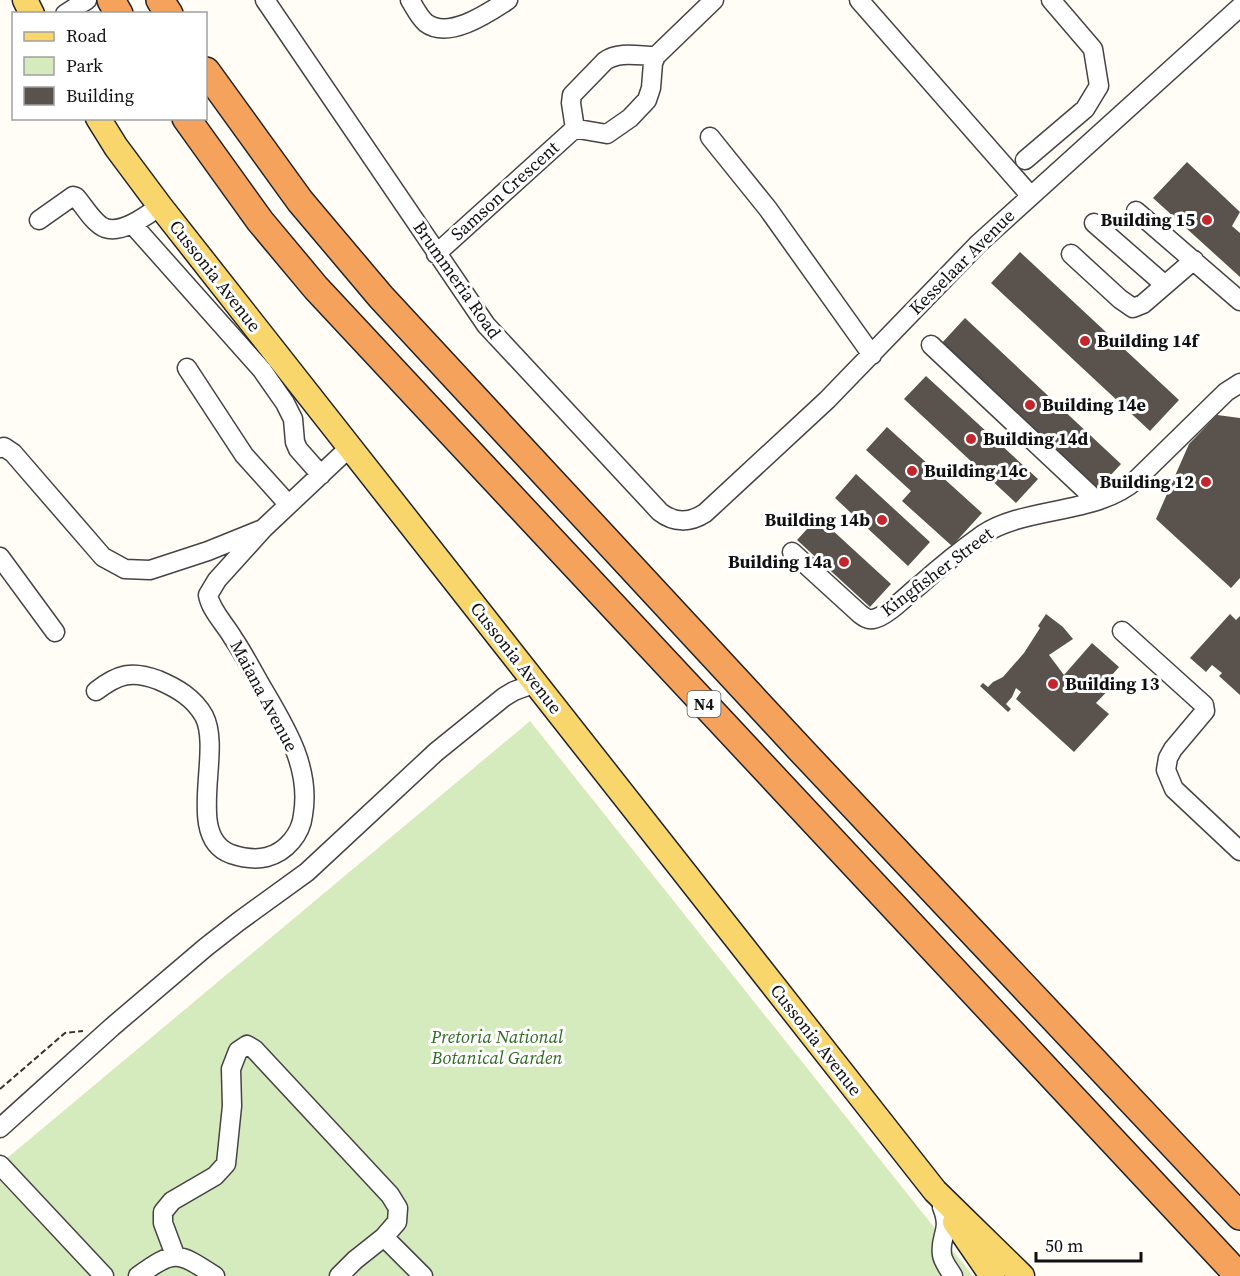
<svg xmlns="http://www.w3.org/2000/svg" width="1240" height="1276" font-family="'Source Serif 4',serif">
	<style>
		.green { fill: #d5ebbd }
		.building { fill: #5a524d }
		.lines { fill: none; stroke-linecap: round; stroke-linejoin: round }
		.minor-casing { stroke: #444; stroke-width: 21 }
		.major-casing { stroke: #222; stroke-width: 27 }
		.highway-casing { stroke: #222; stroke-width: 30 }
		.path { stroke: #333; stroke-width: 2; stroke-dasharray: 6 3; stroke-linecap: butt }
		.minor { stroke: #fff; stroke-width: 18 }
		.major { stroke: #f9d66b; stroke-width: 24 }
		.highway { stroke: #f5a25d; stroke-width: 27 }
		.poi-dot { fill: #c4262e; stroke: #fff; stroke-width: 2 }
		.labels { text-anchor: middle; stroke-width: 6; stroke-linejoin: round; paint-order: stroke }
		.shield { fill: #fff; stroke: #585858; stroke-width: 1.5 }
		.shield-label { font-size: 16px; font-weight: bold; fill: #111 }
		.street-label { font-size: 18px; fill: #111; stroke: #fff }
		.poi-label { font-size: 18px; font-weight: bold; fill: #111; stroke: #fff; text-anchor: start }
		.park-label { font-size: 18px; font-style: italic; fill: #2f6b1f; stroke: #fff }
	</style>
	<rect width="100%" height="100%" fill="#fffdf5"/>
	<path class="green" d="M530 721 973 1276H0V1164Z"/>
	<path class="building" d="M1187 162 1240 212 1232 226 1240 233V277L1153 198Z
		M1020 252 1179 400 1150 431 991 283Z
		M965 318 1121 464 1096 491 940 345Z
		M926 376 1038 479 1016 503 904 399Z
		M1217 415 1240 418V578L1231 588 1156 519 1189 444Z
		M887 427 982 513 952 546 902 501 911 491 866 450Z
		M856 474 930 542 908 566 835 498Z
		M818 517 891 584 870 607 797 540Z
		M1046 614 1063 627 1073 639 1049 655 1064 675 1092 643 1119 667 1112 675 1118 680 1096 703 1109 714 1074 752 1016 699 1021 692 1016 688 1012 697 1006 704 1011 709 1008 712 980 686 983 683 988 687 993 682 1003 677 1024 653 1040 628 1038 626Z
		M1230 614 1236 620 1240 616V695L1219 676 1222 673 1212 665 1206 672 1190 658Z"/>
	<g class="lines">
		<g class="minor-casing">
			<path id="minor" d="M265 0 486 325 660 512C674 523 690 523 705 513L827 400 978 244 1240 7
				M410 0C415 8 419 17 426 23 449 40 488 13 508 0
				M859 0 1030 195
				M65 14 87 0
				M575 129 571 103 572 95 605 61C619 51 639 56 656 56
				M710 137 768 209 872 355
				M1025 160 1085 109 1099 86 1093 49 1051 0
				M1136 211 1240 301
				M39 220 73 196 76 197C84 206 94 224 105 228 123 234 147 215 160 206
				M1094 223 1165 285
				M133 225 262 370 285 403 293 419 295 442 298 449 321 475
				M436 254 572 131 578 129 607 134 630 118 647 100 651 88 653 63 656 56 714 0
				M1071 254 1120 299 1133 308 1143 304 1194 260
				M931 345 1096 500
				M187 368 244 455 288 504
				M0 448 4 447 13 453 103 557 125 569 150 570 208 551 260 530
				M792 552 860 614C864 617 868 620 873 619 887 617 909 593 921 584 940 567 961 550 982 535 1025 506 1097 515 1136 480L1226 392 1240 383
				M0 557 55 632
				M1122 631 1204 705 1205 711 1173 749 1168 758 1166 770 1174 789 1240 851
				M96 691C118 674 132 670 158 680 177 688 194 698 204 716 223 752 184 837 231 854 243 858 255 860 267 857 286 852 301 834 303 815 311 768 286 728 263 689 253 672 244 654 233 638 225 624 211 611 208 595L217 580 264 528 350 447
				M0 1128 112 1027 206 947 238 922 307 872 436 752 504 697 514 691 536 683
				M0 1165 104 1276
				M942 1207C952 1232 939 1235 942 1255 943 1262 949 1269 953 1276
				M384 1237 423 1276
				M175 1255 163 1223V1212L172 1201 215 1176 226 1164 232 1106 231 1069 238 1051 247 1045 254 1049 390 1195 398 1208 397 1222 384 1237 355 1260 339 1276
				M138 1276C175 1249 178 1252 215 1276"/>
		</g>
		<g class="major-casing">
			<path id="major" d="M25 0 32 14
				M98 118 116 147 160 206 935 1191 1022 1276
				M955 1222 992 1276"/>
		</g>
		<g class="highway-casing">
			<path id="highway" d="M111 0 119 14
				M160 0 169 14
				M206 71 300 201 381 297 800 749 1240 1216
				M186 118 260 221 316 288 1239 1276"/>
		</g>
		<path class="path" d="M0 1089 65 1033 83 1031"/>
		<use href="#minor" class="minor"/>
		<use href="#major" class="major"/>
		<use href="#highway" class="highway"/>
	</g>
	<g class="poi-dot">
		<circle cx="1207" cy="220" r="6"/>
		<circle cx="1085" cy="341" r="6"/>
		<circle cx="1030" cy="405" r="6"/>
		<circle cx="971" cy="439" r="6"/>
		<circle cx="912" cy="471" r="6"/>
		<circle cx="1206" cy="482" r="6"/>
		<circle cx="882" cy="520" r="6"/>
		<circle cx="844" cy="562" r="6"/>
		<circle cx="1053" cy="684" r="6"/>
	</g>
	<g class="labels">
		<rect class="shield" x="687.5" y="691" width="33" height="26" rx="4.5"/>
		<g class="shield-label">
			<text x="704" y="710">N4</text>
		</g>
		<g class="street-label">
			<text transform="translate(505 191) rotate(-42)" y="6">Samson Crescent</text>
			<text transform="translate(962 262) rotate(-45)" y="6">Kesselaar Avenue</text>
			<text transform="translate(215 276) rotate(52)" y="6">Cussonia Avenue</text>
			<text transform="translate(457 280) rotate(55)" y="6">Brummeria Road</text>
			<text transform="translate(937 572) rotate(-37)" y="6">Kingfisher Street</text>
			<text transform="translate(516 658) rotate(52)" y="6">Cussonia Avenue</text>
			<text transform="translate(264 696) rotate(62)" y="6">Maiana Avenue</text>
			<text transform="translate(816 1040) rotate(52)" y="6">Cussonia Avenue</text>
		</g>
		<g class="poi-label">
			<text x="1195" y="226" text-anchor="end">Building 15</text>
			<text x="1097" y="347">Building 14f</text>
			<text x="1042" y="411">Building 14e</text>
			<text x="983" y="445">Building 14d</text>
			<text x="924" y="477">Building 14c</text>
			<text x="1194" y="488" text-anchor="end">Building 12</text>
			<text x="870" y="526" text-anchor="end">Building 14b</text>
			<text x="832" y="568" text-anchor="end">Building 14a</text>
			<text x="1065" y="690">Building 13</text>
		</g>
		<g class="park-label">
			<text x="497" y="1043">Pretoria National<tspan x="497" dy="21">Botanical Garden</tspan></text>
		</g>
	</g>
	<rect x="12" y="12" width="195" height="108" fill="#ffffff" stroke="#a0a0a0" stroke-width="1.5"/>
	<rect x="24" y="32" width="30" height="9" fill="#f9d66b" stroke="#a0a0a0" stroke-width="1.5"/>
	<text x="66" y="42" font-size="18" fill="#111111">Road</text>
	<rect x="24" y="57" width="30" height="18" fill="#d5ebbd" stroke="#a0a0a0" stroke-width="1.5"/>
	<text x="66" y="72" font-size="18" fill="#111111">Park</text>
	<rect x="24" y="87" width="30" height="18" fill="#5a524d" stroke="#a0a0a0" stroke-width="1.5"/>
	<text x="66" y="102" font-size="18" fill="#111111">Building</text>
	<path d="M1036 1252v9h105v-9" fill="none" stroke="#111111" stroke-width="3"/>
	<text x="1045" y="1252" font-size="18" fill="#111111" stroke="#ffffff" stroke-width="4.5" paint-order="stroke">50 m</text>
</svg>
